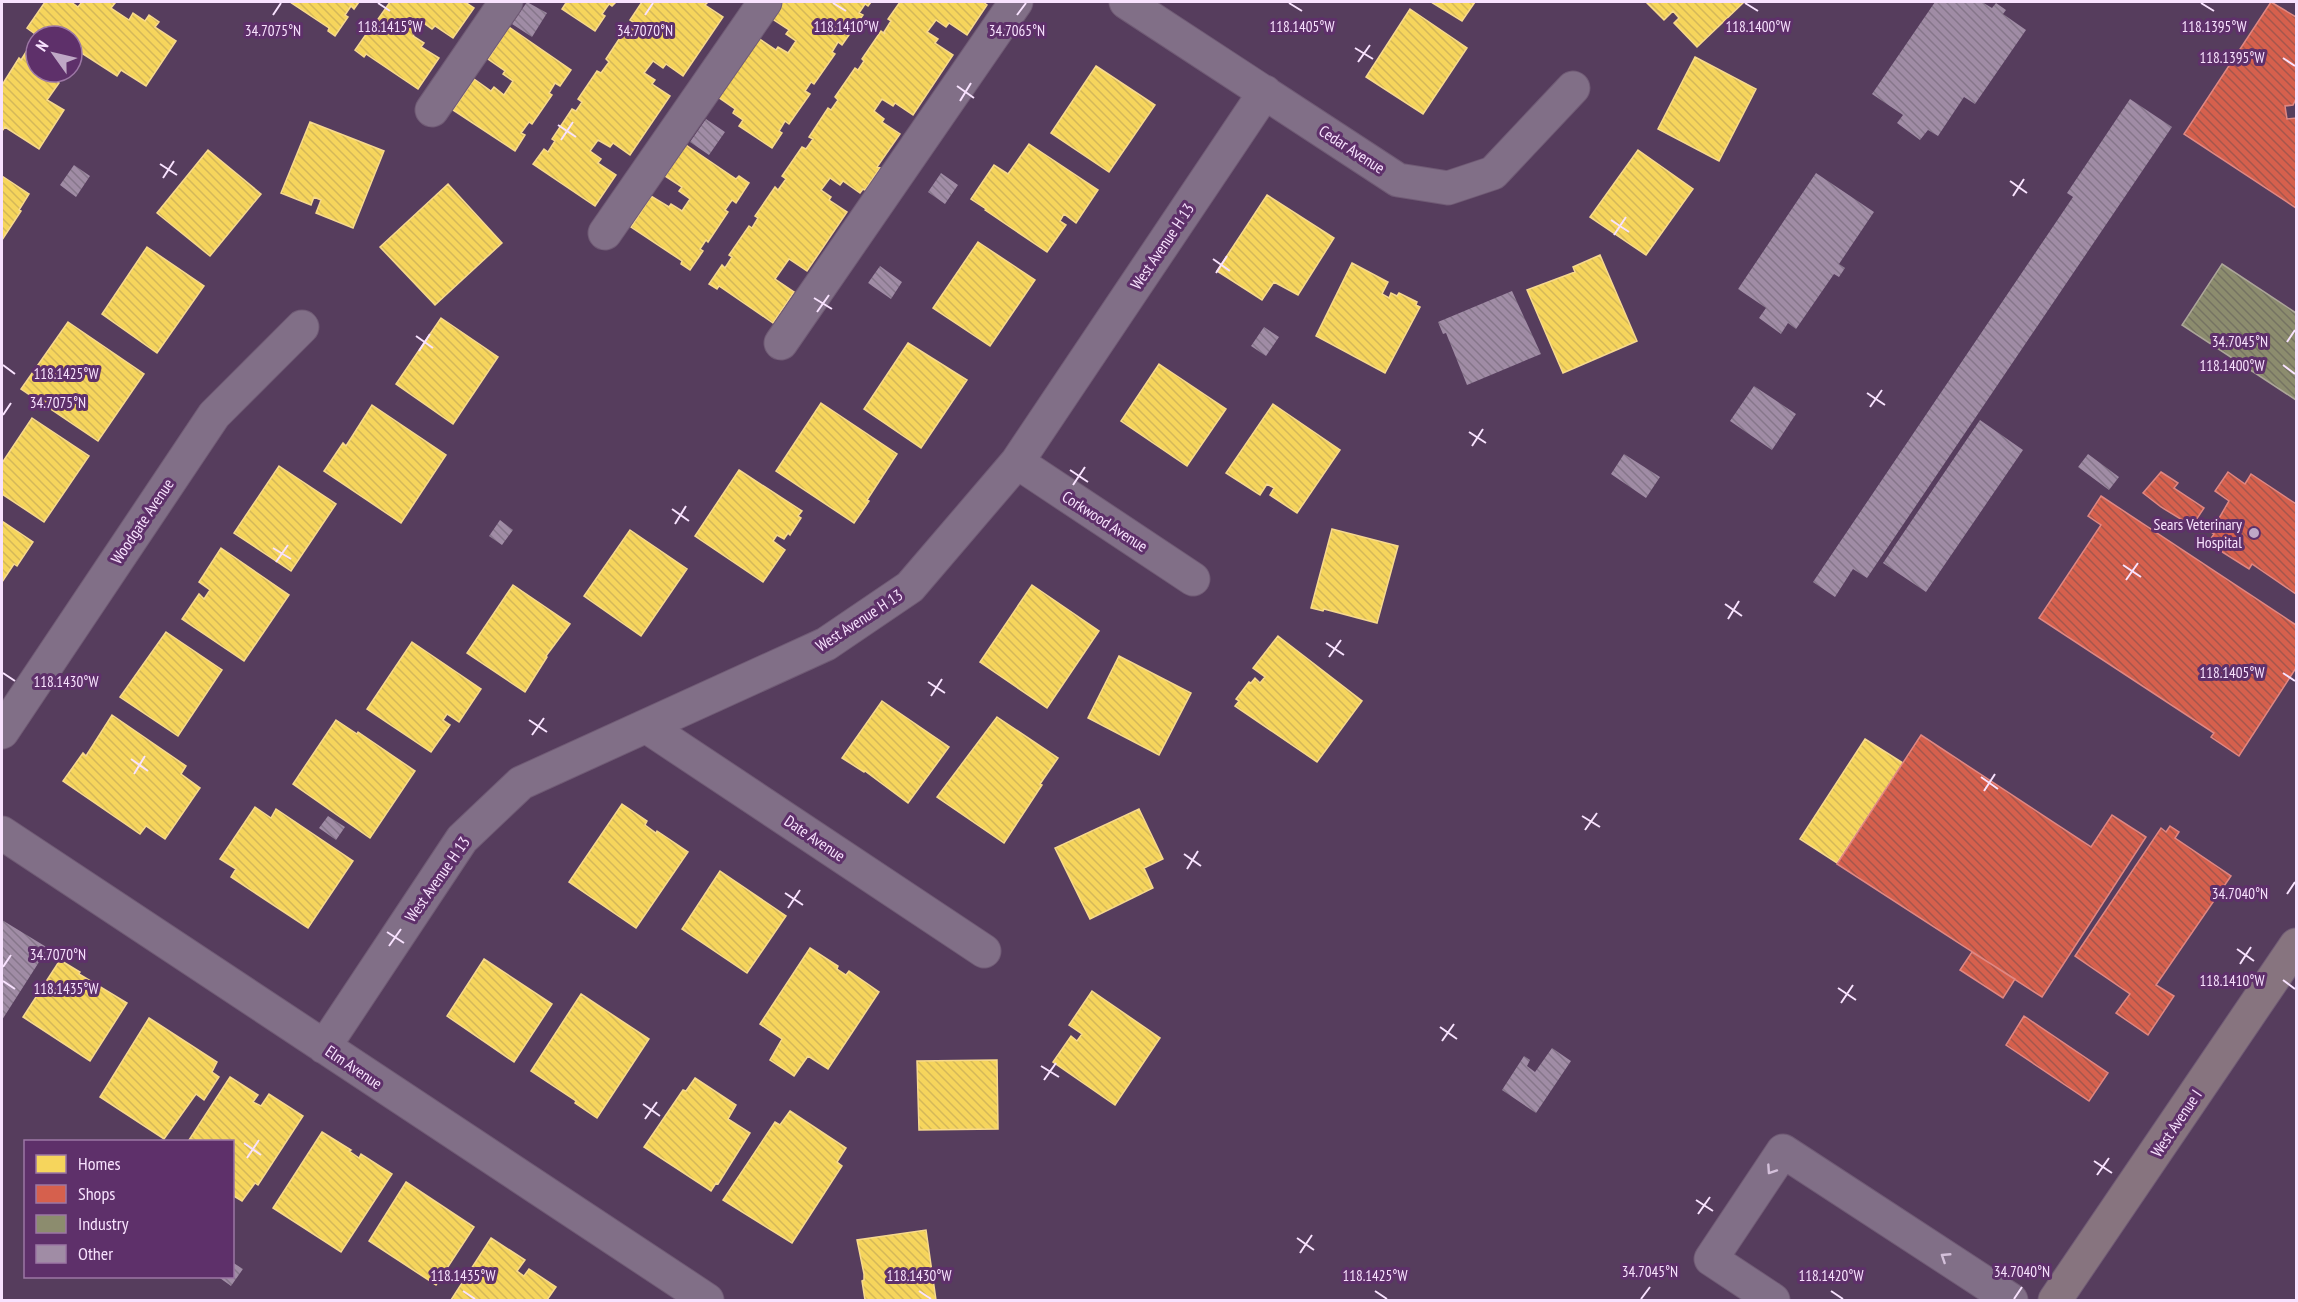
<svg xmlns="http://www.w3.org/2000/svg" width="2298" height="1302" font-family="'PT Sans Narrow',sans-serif">
	<style>
		.homes { fill: url(#homes-back-hatch); stroke: #f7d98d; stroke-width: 1.5 }
		.shops { fill: url(#shops-back-hatch); stroke: #e08782; stroke-width: 1.5 }
		.industry { fill: url(#industry-back-hatch); stroke: #aca699; stroke-width: 1.5 }
		.building { fill: url(#building-back-hatch) }
		.lines { fill: none; stroke-linecap: round; stroke-linejoin: round }
		.minor-casing { stroke: #705b75; stroke-width: 35 }
		.major-casing { stroke: #705b75; stroke-width: 35 }
		.minor { stroke: #816f87; stroke-width: 33 }
		.major { stroke: #87747f; stroke-width: 33 }
		.oneway { stroke: #d4c0da }
		.ticks { fill: none; stroke: #f8e2fe; stroke-width: 2 }
		.poi-dot { fill: #bfa8c6; stroke: #5e306a; stroke-width: 2 }
		.labels { text-anchor: middle; stroke-width: 6; stroke-linejoin: round; paint-order: stroke }
		.street-label { font-size: 16px; fill: #f8e2fe; stroke: #5e306a }
		.poi-label { font-size: 16px; fill: #f8e2fe; stroke: #5e306a; text-anchor: end }
		.ticks-label { font-size: 15px; text-anchor: middle; fill: #f8e2fe; stroke: #5e306a; stroke-width: 6; stroke-linejoin: round; paint-order: stroke }
	</style>
	<defs>
		<pattern id="homes-back-hatch" width="6" height="6" patternUnits="userSpaceOnUse" patternTransform="scale(1.5)"><rect width="6" height="6" fill="#f6d55c"/><path d="M-1 5l2 2M0 0l6 6M5-1l2 2" fill="none" stroke="#d4b859"/></pattern>
		<pattern id="shops-back-hatch" width="6" height="6" patternUnits="userSpaceOnUse" patternTransform="scale(1.5)"><rect width="6" height="6" fill="#d6604d"/><path d="M-1 5l2 2M0 0l6 6M5-1l2 2" fill="none" stroke="#a5564d"/></pattern>
		<pattern id="industry-back-hatch" width="6" height="6" patternUnits="userSpaceOnUse" patternTransform="scale(1.5)"><rect width="6" height="6" fill="#8c8c6e"/><path d="M-1 5l2 2M0 0l6 6M5-1l2 2" fill="none" stroke="#757362"/></pattern>
		<pattern id="building-back-hatch" width="6" height="6" patternUnits="userSpaceOnUse" patternTransform="scale(1.5)"><rect width="6" height="6" fill="#a08ca5"/><path d="M-1 5l2 2M0 0l6 6M5-1l2 2" fill="none" stroke="#86768a"/></pattern>
	</defs>
	<rect width="100%" height="100%" fill="#563d5d"/>
	<path class="homes" d="M45 2H71L78 7 82 2H114L115 3 111 8 129 20 133 13 145 21 149 15 159 22 155 27 176 41 146 86 121 70 117 76 77 50 74 54 72 53V36H38L27 28Z
		M290 2H359L354 9 351 6 345 15 348 17 335 36 328 31 329 28Z
		M390 2H465L474 8 453 38 435 26 432 29 422 22 413 36 424 43 421 47 439 58 418 89 366 54 364 57 355 50 369 30 372 32 379 24 376 22Z
		M564 2H616L612 6 609 4 602 14 605 16 595 31 562 9 566 3Z
		M642 2H708L705 5 723 17 683 76 666 64 663 68 653 61 644 73 655 80 652 84 670 96 630 155 613 143 610 147 598 140 590 151 601 159 598 163 616 175 595 206 533 164 544 149 548 152 555 141 552 139 572 109 576 111 582 102 578 99 597 71 601 73 609 62 606 59 625 30 628 32 635 23 630 20Z
		M782 2H871L868 6 865 4 859 13 863 15 842 45 838 42 832 52 835 54 814 84 811 82 805 91 810 94 789 124 785 121 779 131 782 133 772 148 739 126 743 120 733 113 735 109 718 97 758 38 776 50 778 47 788 53 796 41 786 34 789 30 771 18Z
		M900 2H983L987 5 967 35 949 23 946 27 936 20 927 32 938 39 935 43 953 55 913 115 895 103 893 106 882 99 874 111 884 119 882 122 900 134 877 167 880 168 865 190 863 189 860 193 843 181 840 185 830 178 821 190 831 197 829 200 847 212 807 271 789 259 775 279 794 292 773 323 719 286 717 289 709 284 722 265 725 268 732 257 729 255 749 226 752 228 758 218 755 216 775 187 778 190 786 179 782 176 802 147 806 149 813 139 809 137 828 108 831 110 838 100 835 97 855 68 858 70 864 61 862 59 881 31 885 34 884 32 891 21 888 19Z
		M1431 2H1475L1462 21Z
		M1646 2H1744L1697 47 1674 23 1679 18 1673 11 1664 20Z
		M1410 9 1467 48 1423 114 1366 77Z
		M509 27 571 70 560 86 555 83 549 93 552 95 532 124 529 122 521 133 525 135 515 151 453 110 474 79 491 91 494 87 504 95 513 81 503 74 505 71 488 59Z
		M31 44 36 47V72H62L56 81 59 83 47 100 64 110 39 149 5 127 2 131V85L19 58 21 60Z
		M1695 57 1756 89 1719 161 1658 129Z
		M1096 66 1155 105 1109 172 1051 133Z
		M310 122 384 151 353 228 316 213 321 200 314 197 311 205 281 193Z
		M1029 144 1098 190 1076 223 1064 214 1060 221 1066 225 1047 252 985 210 986 209 971 199 994 165 1008 174Z
		M686 145 736 179 739 176 749 183 736 203 732 200 725 210 728 212 708 242 706 240 700 249 703 251 690 270 681 264 682 261 631 227 651 196 669 207 671 204 682 211 690 199 679 191 682 187 665 176Z
		M208 150 261 194 210 256 157 213Z
		M1638 150 1693 189 1646 255 1590 217Z
		M2 176 29 194 19 210 21 211 2 240Z
		M448 184 502 243 435 305 380 247Z
		M1267 195 1334 238 1298 295 1274 282 1262 300 1217 271Z
		M978 242 1035 280 990 346 933 308Z
		M147 247 204 286 157 353 102 314Z
		M1600 255 1637 341 1563 373 1527 290 1575 272 1573 267Z
		M1352 263 1388 282 1382 294 1389 298 1391 293 1397 296 1399 293 1417 302 1416 305 1420 307 1385 373 1316 336Z
		M441 318 498 357 453 424 396 384Z
		M68 322 144 374 98 441 21 389Z
		M908 343 967 380 921 448 864 409Z
		M1159 364 1226 409 1187 466 1121 421Z
		M821 403 897 454 867 500 869 501 854 523 776 471Z
		M1273 404 1340 450 1297 513 1270 495 1274 488 1267 484 1260 495 1226 473Z
		M372 405 446 455 401 523 324 471 343 443 346 446Z
		M32 418 89 456 44 522 2 494V463Z
		M279 466 336 504 291 571 234 533Z
		M739 470 802 511 798 516 801 518 790 535 788 533 784 539 777 535 773 541 785 550 763 582 695 536Z
		M2 521 33 542 17 566 14 564 2 582Z
		M1332 529 1398 546 1377 623 1324 609 1323 611 1311 608Z
		M630 530 687 569 641 636 584 596Z
		M221 548 289 595 244 661 182 619 199 594 204 599 210 590 199 582Z
		M513 585 570 624 546 656 547 657 525 692 467 653Z
		M1032 585 1099 631 1047 708 980 662Z
		M166 632 222 670 178 736 120 697Z
		M1278 636 1362 701 1317 762 1235 706 1239 701 1236 699 1249 682 1251 683 1255 678 1260 683 1265 677 1253 668Z
		M412 642 481 689 459 722 447 714 443 720 450 725 431 752 367 709Z
		M1119 656 1191 693 1159 755 1088 718Z
		M882 701 949 747 908 803 865 771 864 772 842 758Z
		M112 715 186 766 181 774 200 788 165 839 146 826 140 834 63 781 83 753 86 756Z
		M997 717 1058 758 1040 784 1042 785 1004 843 937 797Z
		M336 720 357 734 358 732 415 771 370 838 293 784Z
		M1865 739 1903 763 1837 863 1800 839Z
		M622 804 647 821 645 825 656 833 657 831 688 852 636 928 569 882Z
		M255 807 271 818 276 809 353 861 308 928 231 877 236 869 220 859Z
		M1139 809 1163 859 1144 868 1153 888 1090 919 1055 848Z
		M720 871 786 916 747 973 682 929Z
		M810 948 838 966 837 969 846 975 849 971 879 992 828 1069 808 1056 794 1076 770 1060 782 1039 760 1024Z
		M484 959 552 1004 514 1062 447 1016Z
		M60 960 80 972 79 974 127 1003 90 1061 23 1017Z
		M1092 991 1160 1038 1115 1105 1053 1062 1071 1036 1077 1041 1082 1034 1069 1025Z
		M581 994 649 1039 597 1118 575 1103 576 1101 531 1071Z
		M149 1018 217 1062 212 1072 219 1077 204 1100 196 1094 164 1139 100 1097Z
		M997 1060 998 1129 919 1130 917 1061Z
		M230 1077 258 1095 253 1102 261 1106 269 1094 303 1116 258 1185 255 1183 242 1201 232 1195V1142H192L189 1140Z
		M695 1078 736 1105 728 1119 750 1133 718 1184 716 1183 711 1191 644 1147 683 1090 686 1091Z
		M790 1111 846 1148 837 1162 842 1166 792 1243 723 1200 775 1122 780 1125Z
		M322 1132 351 1150 349 1151 359 1158 361 1154 392 1174 341 1252 273 1208Z
		M406 1182 474 1227 436 1285 369 1241Z
		M926 1230 936 1300H865L862 1281 864 1280V1274L857 1240Z
		M491 1238 525 1260 517 1271 524 1276 529 1269 556 1287 547 1300H451Z"/>
	<path class="shops" d="M2271 2 2296 17V99L2293 105 2285 106 2287 119 2296 118V208L2184 134Z
		M2161 472 2178 483 2174 488 2204 508 2192 526 2161 507 2143 493Z
		M2228 472 2245 484 2251 474 2296 504V594L2252 564 2249 569 2208 543 2214 534 2211 532 2229 501 2215 491Z
		M2101 496 2296 625V668L2239 756 2211 737 2214 733 2039 618 2101 525 2088 516Z
		M1921 735 2091 847 2112 815 2146 837 2042 997 1837 864Z
		M2170 826 2179 832 2175 838 2231 876 2156 985 2174 996 2148 1035 2116 1013 2130 994 2075 956 2161 828 2166 832Z
		M1972 952 2015 979 2003 998 1960 970Z
		M2024 1016 2108 1073 2089 1101 2006 1045Z"/>
	<path class="industry" d="M2222 264 2296 313V400L2182 325Z"/>
	<path class="building" d="M527 2 547 13 532 37 512 24Z
		M1935 2H1982L1992 8 1996 3 2006 10 2003 14 2026 30 1975 104 1964 97 1938 136 1928 130 1920 140 1897 123 1903 115 1872 94Z
		M2130 99 2172 127 1867 578 1853 569 1835 597 1813 582 2073 197 2067 193Z
		M706 119 725 132 709 155 690 142Z
		M74 165 90 176 76 197 60 185Z
		M941 173 958 185 945 204 928 192Z
		M1816 173 1874 212 1839 264 1845 268 1839 277 1834 274 1796 329 1788 323 1781 334 1759 318 1766 308 1738 289Z
		M880 266 902 282 891 299 868 283Z
		M1512 291 1541 354 1467 385 1446 333 1443 334 1438 322Z
		M1264 327 1279 337 1266 356 1251 346Z
		M1754 386 1796 414 1772 450 1730 421Z
		M1980 420 2023 450 1926 592 1883 563Z
		M1624 454 1660 477 1646 498 1611 474Z
		M2088 454 2119 477 2109 490 2078 467Z
		M500 520 513 530 502 545 489 536Z
		M328 816 345 827 336 840 319 828Z
		M2 920 48 948 2 1020Z
		M1552 1048 1571 1061 1536 1113 1502 1090 1524 1056 1530 1060 1527 1066 1535 1072Z
		M232 1262 243 1269 231 1286 217 1276H232Z"/>
	<g class="lines">
		<g class="minor-casing">
			<path id="minor" d="M1126 2 1398 180 1448 188 1493 173 1573 88
				M432 110 506 2
				M605 233 765 2
				M781 343 1016 2
				M1017 462 1193 579
				M646 726 984 951
				M2 732 214 415 302 327
				M2 833 707 1300
				M324 1047 462 839 521 783 826 644 910 587 1017 462 1265 92
				M1773 1300 1711 1259 1783 1151 2011 1300"/>
		</g>
		<g class="major-casing">
			<path id="major" d="M2055 1300 2296 945"/>
		</g>
		<use href="#minor" class="minor"/>
		<use href="#major" class="major"/>
	</g>
	<defs><path id="oneway-chevron" d="M-2-3.5L2.5 0L-2 3.5" fill="none" stroke-width="1.6" stroke-linecap="round" stroke-linejoin="round" transform="scale(1.5)"/></defs>
	<g class="oneway">
		<use href="#oneway-chevron" transform="translate(1771 1170) rotate(124)"/>
		<use href="#oneway-chevron" transform="translate(1945 1257) rotate(-147)"/>
	</g>
	<path class="ticks" d="M378 3 390 11M833 3 846 11M1289 3 1302 11M1745 3 1758 11M2201 3 2214 11M273 15 281 3M645 15 653 3M1017 15 1026 3M1355 48 1373 59M2283 58 2295 66M1358 62 1370 45M957 86 974 98M960 101 971 83M558 125 576 137M561 140 573 122M160 164 177 175M163 178 174 161M2010 181 2027 193M2013 196 2024 179M1611 220 1629 232M1614 235 1626 217M1213 259 1230 271M1216 273 1227 256M814 298 832 309M817 312 829 295M416 336 433 348M2287 342 2295 330M419 351 430 334M3 365 15 374M2283 365 2295 374M1867 393 1885 405M1870 407 1882 390M3 415 11 403M1469 432 1486 443M1472 446 1483 429M1070 470 1088 482M1073 485 1085 467M672 509 689 521M675 524 686 506M273 548 291 559M276 562 288 545M2123 565 2141 577M2126 580 2138 563M1725 604 1742 616M1728 619 1739 601M1326 643 1344 655M1329 657 1341 640M3 673 15 681M2283 673 2295 681M928 682 945 693M931 696 942 679M529 720 547 732M532 735 544 718M131 759 148 771M134 774 145 756M1981 777 1998 789M1984 791 1995 774M1582 816 1600 827M1585 830 1597 813M1184 854 1201 866M1187 869 1198 851M785 893 803 905M2287 894 2295 882M788 908 800 890M387 932 404 943M389 946 401 929M2237 949 2254 961M2240 964 2251 947M3 967 11 955M2283 980 2295 989M3 981 15 989M1838 988 1856 1000M1841 1003 1853 985M1440 1027 1457 1039M1442 1041 1454 1024M1041 1066 1059 1077M1044 1080 1056 1063M643 1104 660 1116M645 1119 657 1102M244 1143 261 1155M247 1158 259 1140M2094 1161 2112 1173M2097 1175 2109 1158M1696 1200 1713 1211M1698 1214 1710 1197M1297 1238 1314 1250M1300 1253 1312 1235M463 1291 475 1299M919 1291 931 1299M1375 1291 1387 1299M1831 1291 1843 1299M1641 1299 1650 1287M2014 1299 2022 1287"/>
	<circle class="poi-dot" cx="2254" cy="533" r="6"/>
	<g class="labels">
		<g class="street-label">
			<text transform="translate(1352 149) rotate(33)" y="6">Cedar Avenue</text>
			<text transform="translate(1162 246) rotate(-56)" y="6">West Avenue H 13</text>
			<text transform="translate(142 521) rotate(-56)" y="6">Woodgate Avenue</text>
			<text transform="translate(1105 521) rotate(33)" y="6">Corkwood Avenue</text>
			<text transform="translate(859 620) rotate(-33)" y="6">West Avenue H 13</text>
			<text transform="translate(815 838) rotate(34)" y="6">Date Avenue</text>
			<text transform="translate(437 879) rotate(-55)" y="6">West Avenue H 13</text>
			<text transform="translate(354 1067) rotate(34)" y="6">Elm Avenue</text>
			<text transform="translate(2176 1123) rotate(-56)" y="6">West Avenue I</text>
		</g>
		<g class="poi-label">
			<text x="2242" y="530">Sears Veterinary<tspan x="2242" dy="18">Hospital</tspan></text>
		</g>
	</g>
	<g class="ticks-label">
		<text x="390" y="32">118.1415°W</text>
		<text x="846" y="32">118.1410°W</text>
		<text x="1302" y="32">118.1405°W</text>
		<text x="1758" y="32">118.1400°W</text>
		<text x="2214" y="32">118.1395°W</text>
		<text x="273" y="36">34.7075°N</text>
		<text x="645" y="36">34.7070°N</text>
		<text x="1017" y="36">34.7065°N</text>
		<text x="2232" y="63">118.1395°W</text>
		<text x="2240" y="347">34.7045°N</text>
		<text x="2232" y="371">118.1400°W</text>
		<text x="66" y="379">118.1425°W</text>
		<text x="58" y="408">34.7075°N</text>
		<text x="2232" y="678">118.1405°W</text>
		<text x="66" y="687">118.1430°W</text>
		<text x="2240" y="899">34.7040°N</text>
		<text x="58" y="960">34.7070°N</text>
		<text x="2232" y="986">118.1410°W</text>
		<text x="66" y="994">118.1435°W</text>
		<text x="1650" y="1277">34.7045°N</text>
		<text x="2022" y="1277">34.7040°N</text>
		<text x="463" y="1281">118.1435°W</text>
		<text x="919" y="1281">118.1430°W</text>
		<text x="1375" y="1281">118.1425°W</text>
		<text x="1831" y="1281">118.1420°W</text>
	</g>
	<rect width="2298" height="1302" fill="none" stroke="#f8e2fe" stroke-width="6"/>
	<rect x="24" y="1140" width="210" height="138" fill="#5e306a" stroke="#9c77a5" stroke-width="1.5"/>
	<rect x="36" y="1155" width="30" height="18" fill="#f6d55c" stroke="#9c77a5" stroke-width="1.5"/>
	<text x="78" y="1170" font-size="18" fill="#f8e2fe">Homes</text>
	<rect x="36" y="1185" width="30" height="18" fill="#d6604d" stroke="#9c77a5" stroke-width="1.5"/>
	<text x="78" y="1200" font-size="18" fill="#f8e2fe">Shops</text>
	<rect x="36" y="1215" width="30" height="18" fill="#8c8c6e" stroke="#9c77a5" stroke-width="1.5"/>
	<text x="78" y="1230" font-size="18" fill="#f8e2fe">Industry</text>
	<rect x="36" y="1245" width="30" height="18" fill="#a08ca5" stroke="#9c77a5" stroke-width="1.5"/>
	<text x="78" y="1260" font-size="18" fill="#f8e2fe">Other</text>
	<g transform="translate(54 54) rotate(304)"><circle r="28" fill="#5e306a" stroke="#9c77a5" stroke-width="1.5"/>
	<path d="M0-4.5L10 22L0 15L-10 22Z" fill="#bfa8c6"/>
	<text y="-9" font-size="16" font-weight="bold" text-anchor="middle" fill="#f8e2fe">N</text>
	</g>
</svg>
